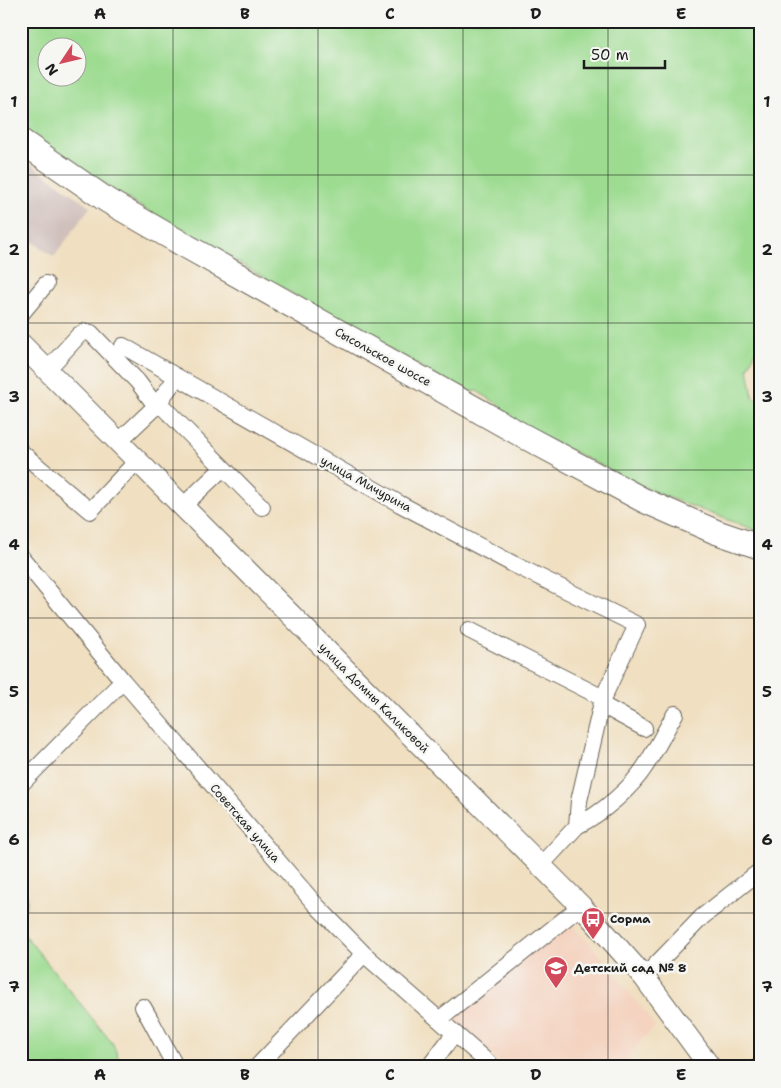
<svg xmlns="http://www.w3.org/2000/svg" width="781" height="1088" font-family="'Shantell Sans',sans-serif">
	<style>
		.built { fill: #f4d3c0 }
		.industrial { fill: #d0c0bc }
		.green { fill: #9cdb90; stroke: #5c7c56; fill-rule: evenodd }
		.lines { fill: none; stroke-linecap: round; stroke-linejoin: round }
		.stream { stroke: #60b5dc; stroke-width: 3 }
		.minor-casing { stroke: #666055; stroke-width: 18 }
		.major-casing { stroke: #666055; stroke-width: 23 }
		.highway-casing { stroke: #666055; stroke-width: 26 }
		.minor { stroke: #fff; stroke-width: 16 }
		.major { stroke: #fff; stroke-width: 21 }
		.highway { stroke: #fff; stroke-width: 24 }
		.grid { fill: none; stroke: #1c1c1c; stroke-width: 1; stroke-opacity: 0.55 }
		.labels { text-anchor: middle; stroke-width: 5; stroke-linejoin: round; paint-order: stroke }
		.street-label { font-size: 12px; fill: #1c1c1c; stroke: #f6f6f2 }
		.poi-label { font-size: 12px; font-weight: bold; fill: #1c1c1c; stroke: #f6f6f2; text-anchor: start }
		.neatline { fill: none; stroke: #1c1c1c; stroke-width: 2 }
		.grid-label { font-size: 16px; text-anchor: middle; font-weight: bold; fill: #1c1c1c }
	</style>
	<rect width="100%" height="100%" fill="#f6f6f2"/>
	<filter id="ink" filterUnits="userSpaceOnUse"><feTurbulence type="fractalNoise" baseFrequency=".02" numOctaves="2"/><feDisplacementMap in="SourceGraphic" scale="10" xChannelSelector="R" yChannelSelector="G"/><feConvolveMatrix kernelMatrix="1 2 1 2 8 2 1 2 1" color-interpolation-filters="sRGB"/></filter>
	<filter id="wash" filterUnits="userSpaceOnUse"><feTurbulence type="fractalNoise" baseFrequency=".0096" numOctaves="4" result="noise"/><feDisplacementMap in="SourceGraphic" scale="20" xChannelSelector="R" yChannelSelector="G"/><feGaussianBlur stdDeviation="1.12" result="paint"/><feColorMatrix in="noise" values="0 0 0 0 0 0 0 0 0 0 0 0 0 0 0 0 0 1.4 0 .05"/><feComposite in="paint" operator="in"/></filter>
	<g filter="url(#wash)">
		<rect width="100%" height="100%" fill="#f0dfc0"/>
		<path class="built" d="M568 921 604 959 655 1026 633 1050 628 1062 629 1067H505L451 1019Z"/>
		<path class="industrial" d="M25 160 90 207 54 257 21 233V223L28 214 21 208V165Z"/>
		<path class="green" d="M21 21H760V342L748 368 753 397 760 404V532L654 492 504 417 501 406 477 391 466 393 117 193 21 127ZM48 48H78V78H48Z
			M21 883C36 905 19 907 21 927 22 931 25 935 27 938L113 1044 118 1057V1067H21Z"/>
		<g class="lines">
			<path class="stream" d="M595 21 760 27
				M21 29 31 21"/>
		</g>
	</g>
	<g filter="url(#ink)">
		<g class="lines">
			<g class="minor-casing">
				<path id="minor" d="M21 314 46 284
					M123 346 400 504 513 564 637 625 603 698 579 801 577 826 541 865
					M47 370 79 335 85 332 91 333 138 382 156 406 164 408 262 507
					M118 442 156 406 177 377
					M21 452 90 511 137 461
					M183 506 223 468
					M21 557 123 681 315 904 364 954 493 1067
					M469 630 603 698
					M602 705 644 728
					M21 784 123 681
					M577 826C602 813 631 789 646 765 657 748 665 731 675 714
					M644 977 702 917 760 871
					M143 1007C155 1027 164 1047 176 1067
					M440 1019 581 906
					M257 1067 364 954
					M429 1067 454 1034
					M758 1067 760 1065"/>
			</g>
			<g class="major-casing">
				<path id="major" d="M21 344 581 906 644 977 710 1067"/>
			</g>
			<g class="highway-casing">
				<path id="highway" d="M21 141 108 201 179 242 520 434 643 500 716 532 760 547"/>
			</g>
			<use href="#minor" class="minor"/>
			<use href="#major" class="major"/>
			<use href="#highway" class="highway"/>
		</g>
	</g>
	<path class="grid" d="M173 21V1067M318 21V1067M463 21V1067M608 21V1067M21 175H760M21 323H760M21 470H760M21 618H760M21 765H760M21 913H760"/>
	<defs>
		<g id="bus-pin" transform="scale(1.25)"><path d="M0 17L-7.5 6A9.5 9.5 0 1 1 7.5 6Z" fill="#d1495b" stroke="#f6f6f2"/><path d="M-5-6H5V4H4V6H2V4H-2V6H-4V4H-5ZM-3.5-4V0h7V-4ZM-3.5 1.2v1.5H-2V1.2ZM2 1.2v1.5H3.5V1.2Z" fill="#fff"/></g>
		<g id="school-pin" transform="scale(1.25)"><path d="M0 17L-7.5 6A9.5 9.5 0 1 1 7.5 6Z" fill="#d1495b" stroke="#f6f6f2"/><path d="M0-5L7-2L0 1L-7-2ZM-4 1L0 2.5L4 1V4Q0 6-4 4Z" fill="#fff"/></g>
	</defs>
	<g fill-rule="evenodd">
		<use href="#bus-pin" x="593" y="919"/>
		<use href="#school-pin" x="556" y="968"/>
	</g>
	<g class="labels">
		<g class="street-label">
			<text transform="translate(383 357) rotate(29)" y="4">Сысольское шоссе</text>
			<text transform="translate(366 484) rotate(29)" y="4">улица Мичурина</text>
			<text transform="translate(374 698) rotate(45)" y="4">улица Домны Каликовой</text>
			<text transform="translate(245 823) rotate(49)" y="4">Советская улица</text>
		</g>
		<g class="poi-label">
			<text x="610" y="923">Сорма</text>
			<text x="574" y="972">Детский сад № 8</text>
		</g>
	</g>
	<rect width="781" height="1088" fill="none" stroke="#f6f6f2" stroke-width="55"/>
	<g transform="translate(62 62) rotate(235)"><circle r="24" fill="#f6f6f2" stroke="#9f9f9c"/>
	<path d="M0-4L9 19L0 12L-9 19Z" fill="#d1495b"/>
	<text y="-8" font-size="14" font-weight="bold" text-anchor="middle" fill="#1c1c1c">N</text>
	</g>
	<path d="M584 60v8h81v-8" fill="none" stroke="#1c1c1c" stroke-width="2.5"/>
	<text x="591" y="60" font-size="15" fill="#1c1c1c" stroke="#f6f6f2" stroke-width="4" paint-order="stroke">50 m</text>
	<rect x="28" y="28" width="726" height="1032" class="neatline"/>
	<g class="grid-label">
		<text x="100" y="19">A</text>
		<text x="245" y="19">B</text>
		<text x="390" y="19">C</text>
		<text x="536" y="19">D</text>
		<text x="681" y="19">E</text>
		<text x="14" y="107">1</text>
		<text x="767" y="107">1</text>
		<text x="14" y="255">2</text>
		<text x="767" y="255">2</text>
		<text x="14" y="402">3</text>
		<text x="767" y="402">3</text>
		<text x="14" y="550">4</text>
		<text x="767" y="550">4</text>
		<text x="14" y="697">5</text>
		<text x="767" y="697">5</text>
		<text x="14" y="845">6</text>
		<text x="767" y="845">6</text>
		<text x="14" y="992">7</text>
		<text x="767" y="992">7</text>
		<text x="100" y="1080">A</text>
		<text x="245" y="1080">B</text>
		<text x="390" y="1080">C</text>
		<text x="536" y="1080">D</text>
		<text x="681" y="1080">E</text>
	</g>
</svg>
